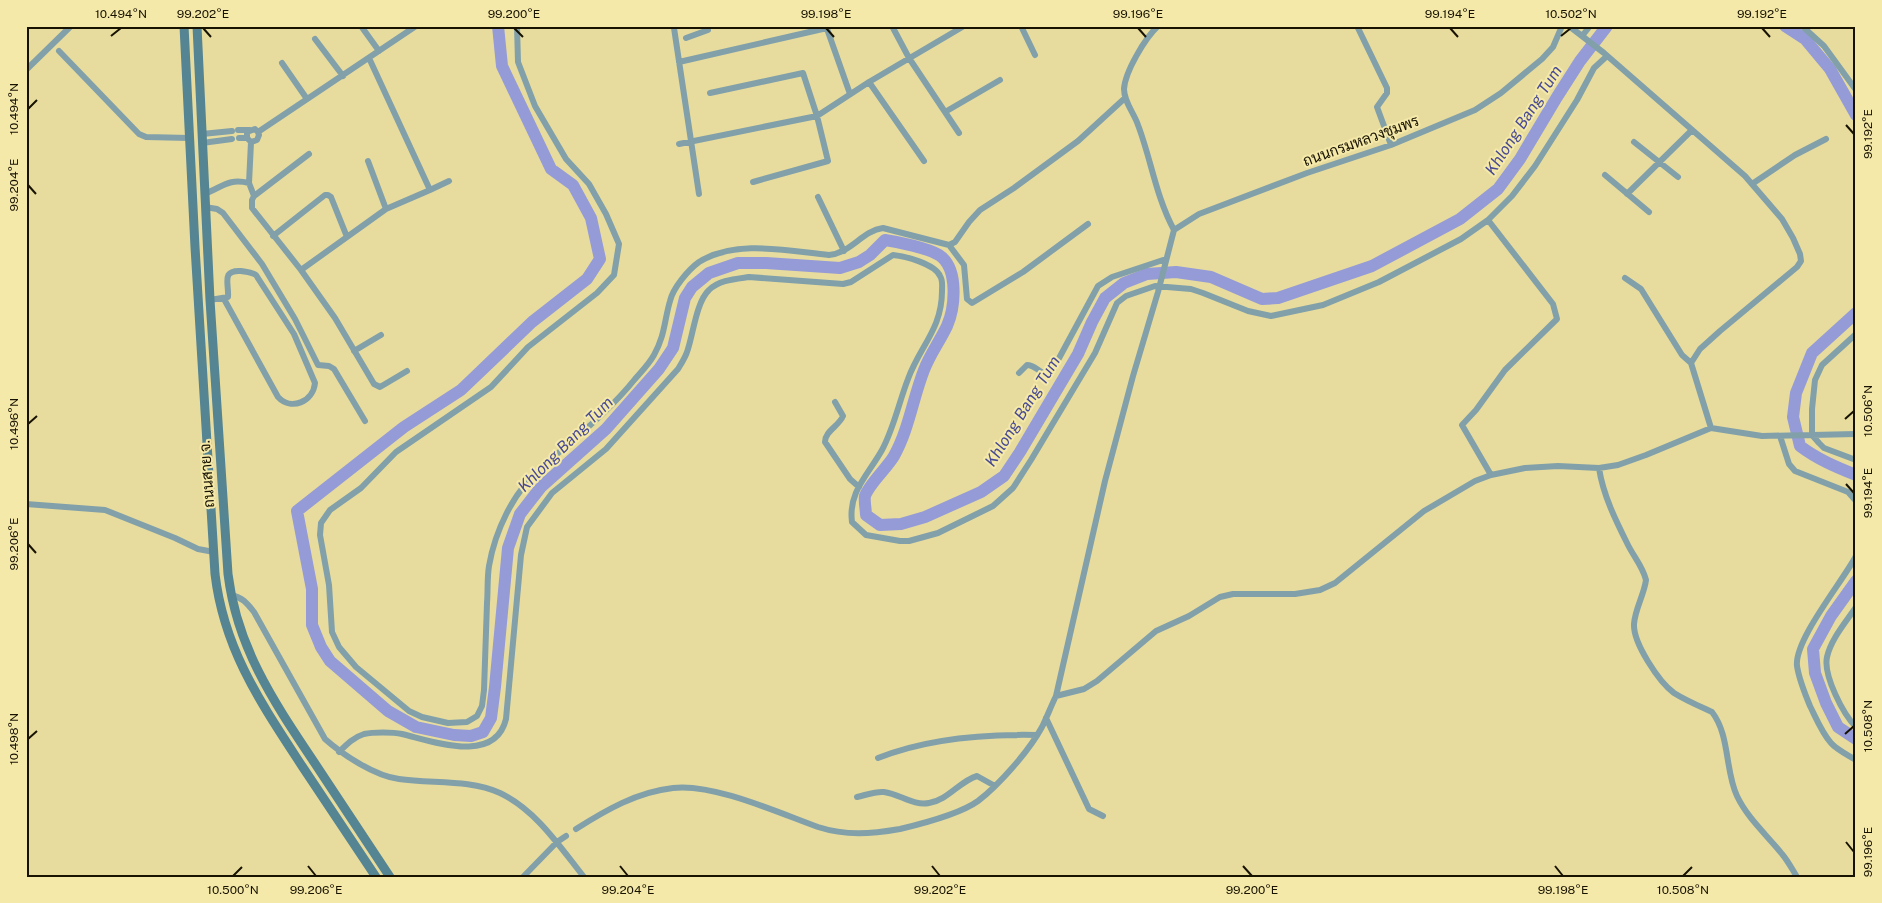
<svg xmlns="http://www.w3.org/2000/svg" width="1882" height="903" font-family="'Public Sans',Sarabun,sans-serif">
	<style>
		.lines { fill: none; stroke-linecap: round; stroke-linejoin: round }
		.river { stroke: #959bd7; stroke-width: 12 }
		.minor { stroke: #82a0aa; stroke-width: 6 }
		.secondary { stroke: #558492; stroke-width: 9 }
		.ticks { fill: none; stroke: #181300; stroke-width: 2 }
		.labels { text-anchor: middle; stroke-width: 4; stroke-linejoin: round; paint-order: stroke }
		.street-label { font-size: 15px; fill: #181300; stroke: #f5e9aa }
		.water-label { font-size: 16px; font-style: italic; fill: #484a93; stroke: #f5e9aa }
		.neatline { fill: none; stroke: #181300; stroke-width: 2 }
		.ticks-label { font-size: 12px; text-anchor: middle; fill: #181300 }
	</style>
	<rect width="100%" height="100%" fill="#e7dc9d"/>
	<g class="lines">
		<path class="river" d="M498 26 502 66 551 169 573 185 591 218 600 259 587 279 532 322 461 390 404 427 297 511 312 589V625L321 647 330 661 388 711 416 727 454 735 471 736 483 732 491 718 495 687 508 548 520 514 541 487 606 429 659 369 673 348 685 298 692 287 709 273 738 263H766L840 268 859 262 870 255 885 240C899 242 927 248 939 255 959 268 955 308 947 326 940 341 930 354 924 370 913 398 909 429 894 456 887 468 869 484 865 496 864 501 866 510 866 515L880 525 901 524 925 517 981 492 1004 476 1020 452 1078 354 1092 322 1105 298 1124 283 1147 274 1176 272 1211 277 1262 299 1278 298 1372 266 1460 219 1498 189 1520 159 1557 97 1580 61 1607 26
			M1785 26 1805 39 1830 69 1856 115
			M1856 313 1812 353 1796 393 1793 417 1800 446C1817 459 1836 467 1856 475
			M1856 581 1831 616 1813 649 1815 673 1826 703 1838 727 1856 739"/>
		<path class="minor" d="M361 26 379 51
			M517 26 518 62 535 106 566 159 589 184 606 214 619 244 614 275 597 293 528 347 491 387 396 452 361 488 330 510 321 523 320 535 329 585 332 632 339 647 356 667 409 711 422 717 448 723 467 722 477 716 482 706 484 690C485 661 486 632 487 603 488 591 487 578 489 566 495 531 513 493 539 470 572 440 607 414 635 379 642 371 649 364 654 355 665 335 664 322 670 301 673 288 688 270 699 262 736 239 788 251 829 255 851 253 862 231 883 228L949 245 955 242 969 222 980 210 1014 188 1078 141 1125 98
			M826 26 850 94
			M892 26 909 58 959 133
			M1021 26 1035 55
			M1158 26C1145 38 1125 72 1124 89 1124 102 1134 113 1138 125 1151 159 1156 197 1174 230
			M1357 26 1387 88V93L1377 107 1391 145
			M1569 26 1604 53 1745 176 1782 219 1793 238 1800 254 1801 261 1797 267 1720 331 1700 349 1691 363
			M1802 26 1824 46 1856 90
			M674 28 699 194
			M1582 36 1590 26
			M686 38 708 30 706 26
			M315 39 343 76
			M59 51 139 134 146 137 189 138
			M679 62 827 28
			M282 63 307 99
			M26 70 71 26
			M869 82 924 161
			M710 93 803 73 817 116 828 161 753 182
			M945 112 1000 80
			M238 130H250
			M258 132 255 129 247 132V138L251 142 257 140 259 135 258 132 416 26
			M202 134 232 131
			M239 138H247
			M251 142 249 183 254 196
			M1634 142 1678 177
			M202 143 232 139
			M679 144 817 116 869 82 964 26
			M309 154 254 196 252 200V208L301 270 335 318 374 384 380 387 407 371
			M368 161 386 209
			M1605 175 1649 212
			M1752 184 1795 155 1826 139
			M430 190 449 181
			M204 194C223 187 228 178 249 183
			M1627 194 1692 130
			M818 197 844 251
			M205 207 217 209 223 213 262 264 295 319 318 365 329 366 334 369 365 421
			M1488 220 1553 304 1557 319 1505 370 1476 410 1462 425 1491 475
			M273 236 325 195H328L331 197 347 237
			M949 245 964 265 967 299 972 303 1023 272 1088 224
			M301 270 386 209 430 190 369 58
			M1625 278 1641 289 1682 355 1691 363 1711 428
			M210 300 228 297C229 283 221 270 241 271 247 272 251 272 256 275L294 334 315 383C313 402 291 411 278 397L224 299
			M1856 334 1822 365 1815 380 1812 409V435L1819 443 1824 448 1856 460
			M354 351 381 335
			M1019 373 1027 365C1037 365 1040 376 1051 373L1098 286 1112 277 1166 259
			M835 402 843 416C839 426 825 431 825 442L850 479 859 487
			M1780 436 1789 464 1795 471 1848 492 1856 501
			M1599 468C1603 495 1616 521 1628 545 1634 557 1643 567 1646 580 1644 595 1635 609 1634 624 1633 643 1659 682 1674 693 1685 700 1699 706 1712 712 1730 735 1725 771 1737 796 1748 819 1767 835 1782 854 1788 861 1792 869 1797 877
			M26 504 105 510 175 538 198 549 214 552
			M1856 556C1843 581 1794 640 1797 666 1799 679 1805 694 1810 706 1816 718 1822 733 1831 743 1837 750 1848 755 1856 760
			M231 595C242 597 247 603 254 612L325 739C343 755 375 776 399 779 433 784 468 779 500 793 536 810 560 847 584 877
			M1856 607C1846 622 1831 639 1827 657 1823 675 1843 714 1856 727
			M1056 696 1084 689 1097 681 1156 631 1189 616 1220 597 1233 594H1295L1320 590 1335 583 1424 511 1475 481 1491 475 1525 468 1558 466 1599 468 1618 465 1646 455 1711 428 1762 436 1856 434
			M1046 718 1089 809 1103 816
			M339 752C347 744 354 737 364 734 373 732 393 732 402 734 432 741 495 765 506 719L521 555 527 527 552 493 606 449 678 369C681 364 685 358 687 352 693 336 696 302 709 290 719 280 735 279 749 277L843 284 851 282 893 255C905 256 935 264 940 276 943 280 942 285 942 291 942 329 920 346 908 379 899 402 894 428 882 450 868 475 848 492 852 522L866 535 900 541H909L938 533 993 506 1013 488 1031 460 1095 353 1117 303 1126 296 1155 286 1191 289 1203 293 1248 311 1271 316 1323 305 1379 282 1461 239 1488 220 1512 196 1535 166 1577 100 1594 68 1607 56
			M878 758C925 739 986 734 1037 735
			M857 797C866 795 876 791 884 792 900 794 913 806 929 803 948 800 960 781 977 776L995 786
			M576 829C606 810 637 792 673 788 713 783 779 813 818 827 846 836 871 834 900 829 921 824 960 814 978 801 999 785 1029 751 1042 727 1047 717 1051 706 1056 696L1105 481 1133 376 1158 292 1174 230 1199 214 1307 173 1391 145 1475 110 1501 93 1542 59 1553 47 1562 26
			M523 877 557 842 566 836"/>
		<path class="secondary" d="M184 26 195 247 215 574C224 650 261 703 302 766 327 803 351 840 376 877
			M197 26 210 300 228 574C237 648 274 702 314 762 339 800 365 839 390 877"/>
	</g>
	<path class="ticks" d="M203 28 211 37M514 28 523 37M826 28 834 37M1138 28 1146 37M1450 28 1458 37M1762 28 1770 37M111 36 121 28M1561 36 1571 28M28 109 37 100M1846 125 1854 134M28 185 36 194M1845 419 1854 411M28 424 37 416M1846 484 1854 493M28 544 36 553M1845 734 1854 726M28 739 37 731M1846 842 1854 852M308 866 316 876M620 866 628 876M932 866 940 876M1243 866 1252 876M1555 866 1563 876M233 876 242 867M1683 876 1692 867"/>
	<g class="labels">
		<g class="street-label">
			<text transform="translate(1361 141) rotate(-20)" y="5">ถนนกรมหลวงชุมพร</text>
			<text transform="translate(207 474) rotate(-94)" y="5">ถนนสาย จ.</text>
		</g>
		<g class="water-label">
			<text transform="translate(1523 120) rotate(-57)" y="6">Khlong Bang Tum</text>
			<text transform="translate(1022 411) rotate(-58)" y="6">Khlong Bang Tum</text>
			<text transform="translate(565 444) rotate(-45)" y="6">Khlong Bang Tum</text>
		</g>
	</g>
	<rect width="1882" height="903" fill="none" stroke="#f5e9aa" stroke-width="55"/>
	<rect x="28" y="28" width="1826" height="848" class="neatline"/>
	<g class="ticks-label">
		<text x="121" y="18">10.494°N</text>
		<text x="203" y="18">99.202°E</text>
		<text x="514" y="18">99.200°E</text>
		<text x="826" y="18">99.198°E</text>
		<text x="1138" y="18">99.196°E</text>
		<text x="1450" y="18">99.194°E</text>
		<text x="1571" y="18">10.502°N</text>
		<text x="1762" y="18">99.192°E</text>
		<text transform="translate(14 109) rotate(-90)" y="4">10.494°N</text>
		<text transform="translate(1868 134) rotate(-90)" y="4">99.192°E</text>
		<text transform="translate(14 185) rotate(-90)" y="4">99.204°E</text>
		<text transform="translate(1868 411) rotate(-90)" y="4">10.506°N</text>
		<text transform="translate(14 424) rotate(-90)" y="4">10.496°N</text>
		<text transform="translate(1868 493) rotate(-90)" y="4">99.194°E</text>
		<text transform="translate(14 544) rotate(-90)" y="4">99.206°E</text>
		<text transform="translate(1868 726) rotate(-90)" y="4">10.508°N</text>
		<text transform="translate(14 739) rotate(-90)" y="4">10.498°N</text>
		<text transform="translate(1868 852) rotate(-90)" y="4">99.196°E</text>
		<text x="233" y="894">10.500°N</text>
		<text x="316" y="894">99.206°E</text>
		<text x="628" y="894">99.204°E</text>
		<text x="940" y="894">99.202°E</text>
		<text x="1252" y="894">99.200°E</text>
		<text x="1563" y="894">99.198°E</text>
		<text x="1683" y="894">10.508°N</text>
	</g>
</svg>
